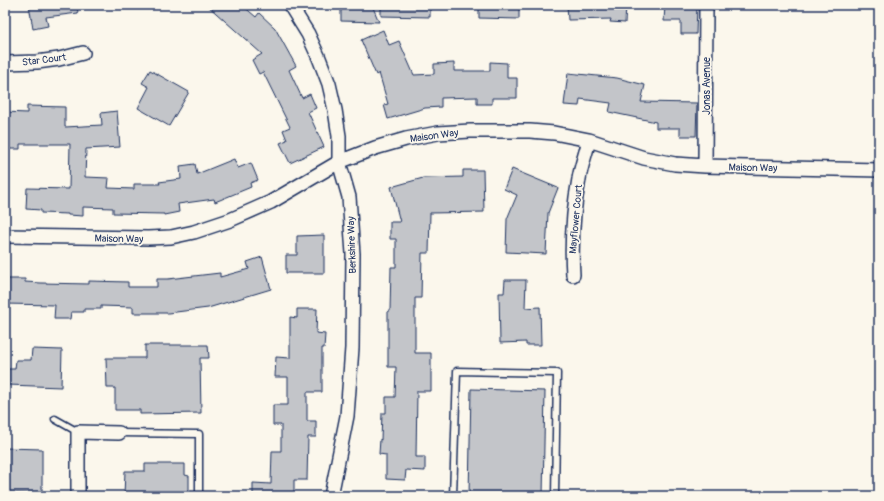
<svg xmlns="http://www.w3.org/2000/svg" width="884" height="501" font-family="Pangolin,sans-serif">
	<style>
		.building { fill: #c3c5c9; stroke: #1b2f5e }
		.lines { fill: none; stroke-linecap: round; stroke-linejoin: round }
		.service-casing { stroke: #1b2f5e; stroke-width: 9 }
		.minor-casing { stroke: #1b2f5e; stroke-width: 16 }
		.service { stroke: #fbf7ec; stroke-width: 6 }
		.minor { stroke: #fbf7ec; stroke-width: 13 }
		.labels { text-anchor: middle; stroke-width: 3.5; stroke-linejoin: round; paint-order: stroke }
		.street-label { font-size: 10px; fill: #1b2f5e; stroke: #fbf7ec }
	</style>
	<rect width="100%" height="100%" fill="#fbf7ec"/>
	<filter id="ink" filterUnits="userSpaceOnUse"><feTurbulence type="fractalNoise" baseFrequency=".025" numOctaves="2"/><feDisplacementMap in="SourceGraphic" scale="8" xChannelSelector="R" yChannelSelector="G"/><feConvolveMatrix kernelMatrix="1 2 1 2 8 2 1 2 1" color-interpolation-filters="sRGB"/></filter>
	<g filter="url(#ink)">
		<path class="building" d="M29 5H77L78 13 46 17 48 26 33 29Z
			M207 5H242L256 17 259 13 275 28 296 66 289 70 302 98 310 94 316 108 308 112 324 147 290 163 280 143 287 140 283 130 290 127 263 72 259 74 252 60 262 54Z
			M341 5H372L379 22 341 21Z
			M381 5H430V17L381 16Z
			M479 5H519V19L479 18Z
			M567 5H626L625 23 610 22 611 19 568 20Z
			M665 5H697L696 34H681V21H664Z
			M383 30 389 45 399 41 414 75 434 74V64L454 63V71H490V62L507 63V78H517V98H492V104H477V97L441 98V107L425 108 388 119 384 105 388 104 379 73 376 75 361 40Z
			M150 70 189 92 169 126 138 108 149 87 142 83Z
			M568 73 617 78 645 85 641 102 697 103 696 136H680V128H656V122L609 112 611 103 580 99 579 106 564 105Z
			M27 106 65 107V127L102 125 101 113 117 111 120 147 86 149 85 177 109 178 108 188 134 189V184H160L159 182 181 179 180 166 195 164 197 174 234 159 238 168 251 163 258 180 250 183 251 187 215 202 214 199 178 204 179 212 164 215V214L113 213V208L83 207V216L68 215V214L41 213V210L26 209 27 188 69 189 70 144H20V149H5V112L27 113Z
			M512 169 558 188 548 213 546 254 506 252 507 219 517 195 504 189Z
			M463 170H483L484 212 430 213 429 253H422L421 298H415V353H431V391H417L416 457H425V471L406 470 405 480 386 479V455L379 454 380 439 381 440 382 413H386V397H395L396 367H388V311H390L391 267H396V239H390V222H400L391 187 423 178 463 177Z
			M324 235V273H286V255H297V236Z
			M262 257 271 289 208 308 168 313H133V307L101 306V309H84V312H71L70 319H54L55 305 5 304V279H25V282L41 283 89 284V281L128 282V287H157V279H168L220 273V277L249 269 247 262Z
			M505 280H526L525 308 540 307 541 345H526V342L500 343 499 293H504Z
			M297 309H317L316 333 325 334 324 348H322V392H307V421H316V437H308L307 480H294V496H253V483L271 484 272 451H281V425H273V405H288V377H275L276 357 290 358V317L297 318Z
			M145 345H208L209 358H200L201 413 140 414V410H115V388H107L106 358H145Z
			M32 349 62 350 61 387 8 385V369H15L16 360H31Z
			M471 389 545 391 543 496H469Z
			M5 448 42 449V494L5 493Z
			M145 464H185V475L189 476V492H184V496H124L125 471H145Z"/>
		<g class="lines">
			<g class="service-casing">
				<path id="service" d="M55 419 78 432
					M119 433 199 434V496
					M453 496 457 371 557 373 555 496"/>
			</g>
			<g class="minor-casing">
				<path id="minor" d="M290 5 308 34 319 58 329 84 335 110 339 136V162L349 197 353 254 352 348 347 416 331 496
					M5 63 37 62 59 59 83 53
					M705 166 706 5
					M5 236 148 238 171 237 194 232 230 220 271 202 339 162 375 148 406 139 438 133 470 131H530L554 133 589 140 644 158 675 164 705 166 879 170
					M573 275C571 243 573 211 579 179 581 166 586 153 589 140
					M78 496V432L119 433"/>
			</g>
			<use href="#service" class="service"/>
			<use href="#minor" class="minor"/>
		</g>
	</g>
	<g class="labels">
		<g class="street-label">
			<text transform="translate(44 59) rotate(-7)" y="4">Star Court</text>
			<text transform="translate(706 86) rotate(-90)" y="4">Jonas Avenue</text>
			<text transform="translate(434 135) rotate(-8)" y="4">Maison Way</text>
			<text transform="translate(753 167) rotate(1)" y="4">Maison Way</text>
			<text transform="translate(575 219) rotate(-85)" y="4">Mayflower Court</text>
			<text transform="translate(119 238) rotate(1)" y="4">Maison Way</text>
			<text transform="translate(351 245) rotate(-92)" y="4">Berkshire Way</text>
		</g>
	</g>
	<rect width="884" height="501" fill="none" stroke="#fbf7ec" stroke-width="20"/>
	<rect x="10" y="10" width="864" height="481" fill="none" stroke="#1b2f5e" stroke-width="1.5" filter="url(#ink)"/>
</svg>
